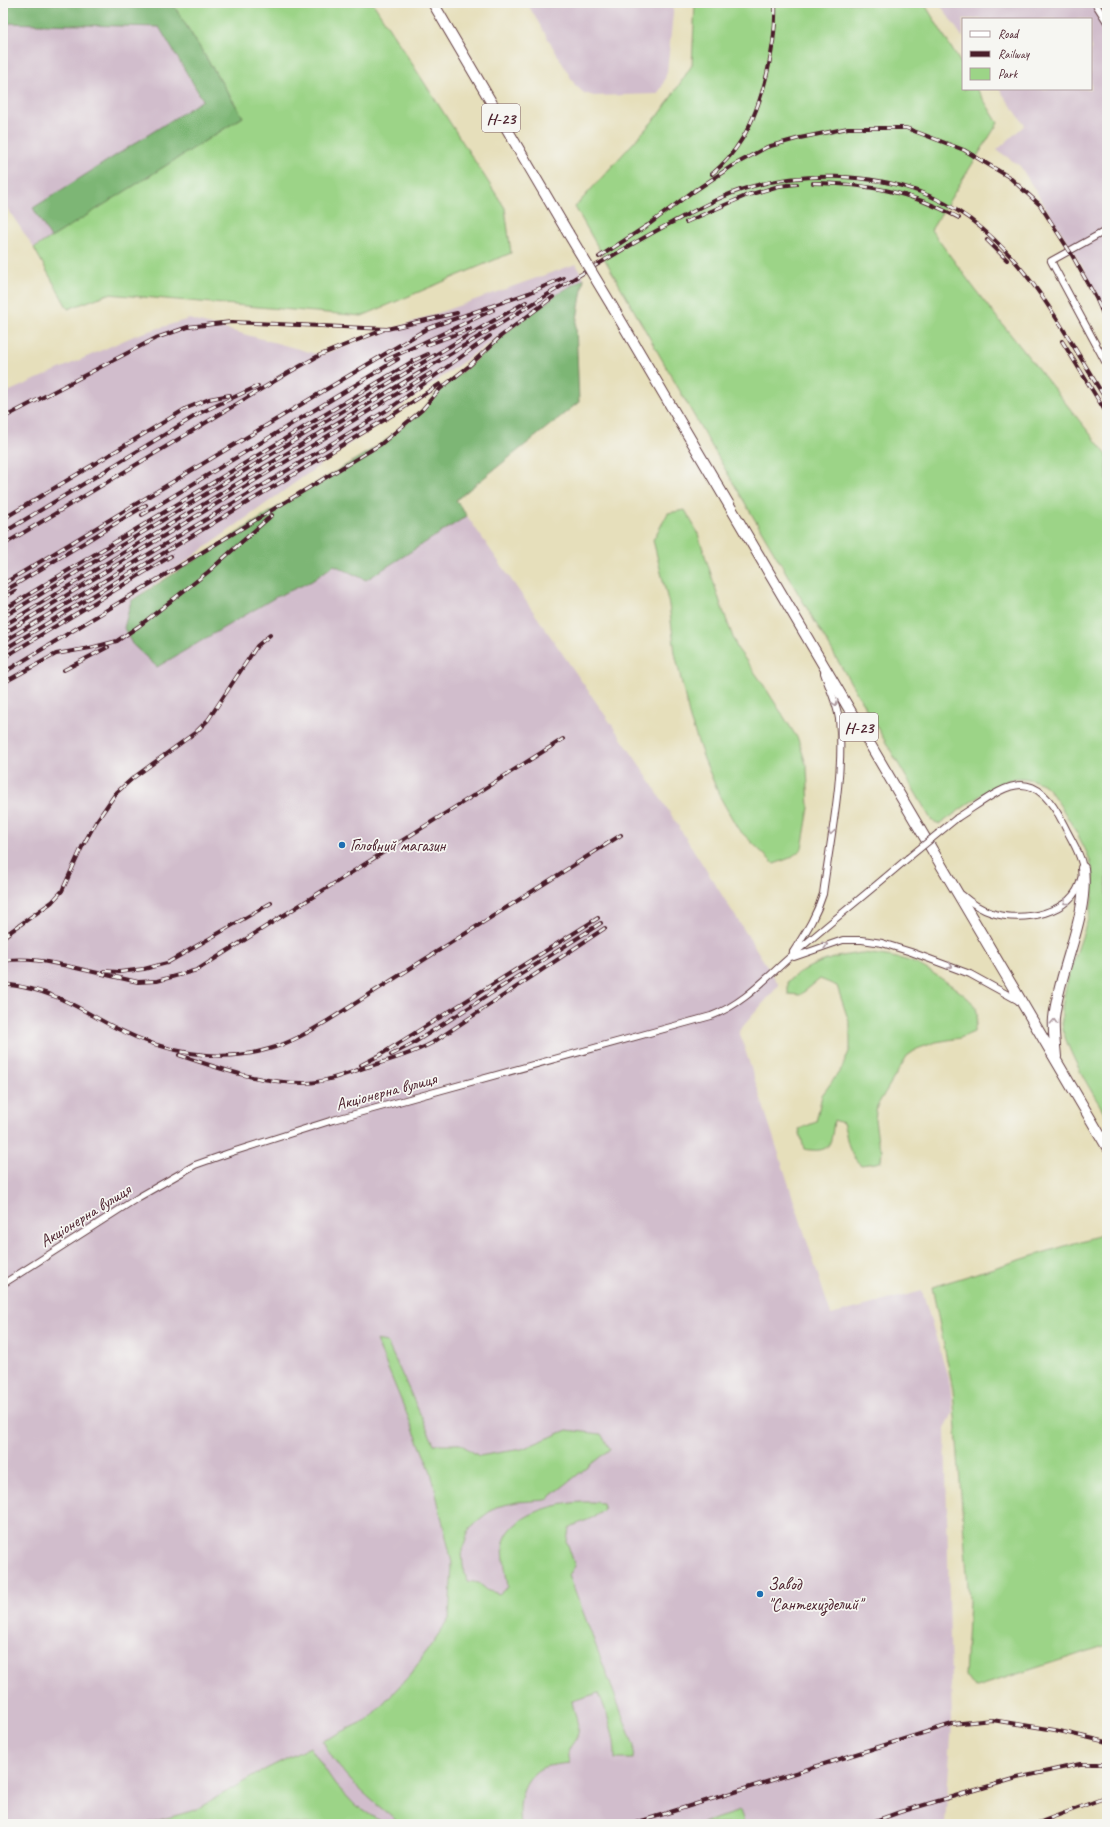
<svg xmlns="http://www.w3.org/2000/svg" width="1110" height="1827" font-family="Caveat,sans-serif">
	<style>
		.industrial { fill: #d1bdcc }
		.green { fill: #9cd487; stroke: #737a59 }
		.forest { fill: #7db674; stroke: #646a50 }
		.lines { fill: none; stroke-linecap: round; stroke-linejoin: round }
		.minor-casing { stroke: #613c41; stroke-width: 8 }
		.primary-casing { stroke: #613c41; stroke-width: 12 }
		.minor { stroke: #fff; stroke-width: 6 }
		.primary { stroke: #fff; stroke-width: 10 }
		.rail-casing { stroke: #4a1f2b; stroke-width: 4 }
		.rail { stroke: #f6f6f2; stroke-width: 2.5; stroke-dasharray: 8; stroke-linecap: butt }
		.minor-bridge-casing { stroke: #613c41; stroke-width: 8; stroke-linecap: butt }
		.primary-bridge-casing { stroke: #613c41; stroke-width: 12; stroke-linecap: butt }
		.minor-bridge { stroke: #fff; stroke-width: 6 }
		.primary-bridge { stroke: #fff; stroke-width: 10 }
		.oneway { stroke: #ae9aa0 }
		.poi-dot { fill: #1f6fb2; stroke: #f6f6f2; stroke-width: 1.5 }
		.labels { text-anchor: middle; stroke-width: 3.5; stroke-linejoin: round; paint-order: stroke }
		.shield { fill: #f6f6f2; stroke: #7e6067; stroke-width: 1 }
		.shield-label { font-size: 16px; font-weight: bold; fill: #4a1f2b }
		.poi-label { font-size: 17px; fill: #4a1f2b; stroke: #f6f6f2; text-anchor: start }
		.street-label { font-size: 17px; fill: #4a1f2b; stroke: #f6f6f2 }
	</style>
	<rect width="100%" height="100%" fill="#f6f6f2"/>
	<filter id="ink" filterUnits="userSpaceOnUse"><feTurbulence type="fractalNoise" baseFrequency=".025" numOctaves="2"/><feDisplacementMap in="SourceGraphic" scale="8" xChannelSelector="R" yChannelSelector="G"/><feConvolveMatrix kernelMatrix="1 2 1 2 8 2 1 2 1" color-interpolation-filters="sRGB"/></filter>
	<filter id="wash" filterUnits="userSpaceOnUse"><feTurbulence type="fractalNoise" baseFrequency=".012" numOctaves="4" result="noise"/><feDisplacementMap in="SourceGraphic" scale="16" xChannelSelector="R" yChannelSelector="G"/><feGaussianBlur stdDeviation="0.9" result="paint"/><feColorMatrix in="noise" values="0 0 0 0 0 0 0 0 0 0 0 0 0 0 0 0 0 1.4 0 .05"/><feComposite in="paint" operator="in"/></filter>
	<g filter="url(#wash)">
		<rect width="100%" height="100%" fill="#e6dfbb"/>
		<path class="industrial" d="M527 3H674L667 72 662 87 657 94 594 96 584 93 575 85Z
			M939 3H1095L1107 22V311L1082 266 1020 166 997 150 1025 125 999 89H1091V19H963V38Z
			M3 23 159 27 203 101 36 213 51 238 34 248 3 202Z
			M576 264 584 278 556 295 131 601 124 628 276 597 312 581 334 565 366 580 467 516 639 764 779 985 739 1031 831 1315 922 1291 950 1384 953 1413 945 1428 952 1724 945 1824H3V394L136 335 189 319 320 355Z"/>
		<path class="green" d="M100 3H373L505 208 511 253 362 316 108 294 68 309 34 248 243 117 174 6Z
			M695 3H924L963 67V89H977L998 123 931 230 983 300 1107 455V1117C1093 1094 1064 1048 1062 1023 1059 984 1086 938 1092 900 1094 887 1094 873 1090 861 1086 847 1056 795 1045 786 1039 781 1027 778 1020 778 1000 777 957 813 940 824L932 821 701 428 575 207 662 111 692 65Z
			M685 510 697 531 721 605 737 648 761 681 798 739 807 767 809 808 802 849 790 858 774 864 738 829 720 797 704 759 690 719 675 653 669 605 653 540 668 513Z
			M862 953C880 955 901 957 917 964 928 969 973 998 976 1008 979 1016 976 1024 974 1032L960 1038 936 1042 917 1049 907 1056 877 1106 875 1119 878 1142 882 1150 881 1161 876 1163 861 1165C847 1154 848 1138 843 1123L834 1120C831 1144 832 1154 804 1149L799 1129 816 1122 822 1095 842 1068 850 1049V1025L837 986 820 979 800 995 788 994V981C810 963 834 956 862 953Z
			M1107 1233V1645L974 1688 965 1676 969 1600 956 1430 953 1390 932 1287Z
			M376 1340 387 1342 434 1444H460L479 1456 522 1449 567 1430 601 1434 610 1449 546 1500 517 1502 496 1507 481 1518 470 1528 462 1550 463 1566 467 1581 479 1583 487 1590 499 1594 508 1587C507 1578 501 1549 504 1542 512 1510 574 1498 602 1503L604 1509C596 1519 579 1522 569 1528L567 1542 575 1566 569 1575 634 1746 633 1759H615C616 1736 607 1715 599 1693L572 1701C573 1709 580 1727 578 1733 575 1745 563 1749 570 1763 563 1764 546 1765 540 1769 521 1781 518 1804 521 1824H400C372 1800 339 1776 323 1741L368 1719 410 1675 449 1619 452 1563 431 1472Z
			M310 1747 335 1784 355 1805 384 1824H146L195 1810 264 1770Z
			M740 1811 745 1824H699Z"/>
		<path class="forest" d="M3 3H100L174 6 243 117 51 238 33 208 203 100 159 27 3 23Z
			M584 278 576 325 579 402 456 500 467 516 366 580 334 565 312 581 276 597 157 667 132 644 124 628 131 601 292 498 381 444 422 410 440 389 469 366 501 336 556 295Z"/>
	</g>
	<g filter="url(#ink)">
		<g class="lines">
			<g class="minor-casing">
				<path id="minor" d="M1095 3 1107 22
					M1107 230 1051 261 1107 365
					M957 818C1003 789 1031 758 1064 825 1070 838 1082 855 1083 870
					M962 895C971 903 980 909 992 913 1022 923 1073 914 1081 879
					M793 952C805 933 816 917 823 894 830 841 845 772 839 719 837 703 829 688 824 673
					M794 957 843 940H862L882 943 911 952 970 974 1019 1001
					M3 1284 139 1197 195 1165 229 1153 333 1120 711 1016C743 1004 764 980 789 958 828 924 869 892 908 858"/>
			</g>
			<g class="primary-casing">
				<path id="primary" d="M433 3 568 233
					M612 306 1107 1147
					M1056 1057C1055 1044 1053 1031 1054 1018 1059 969 1089 917 1083 868"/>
			</g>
			<use href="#minor" class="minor"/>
			<use href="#primary" class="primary"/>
			<g class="rail-casing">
				<path id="rail" d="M712 174C724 164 734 152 742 139 763 105 777 43 775 3
					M813 183C868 184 910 191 959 218
					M693 192 732 166 767 147 800 138 848 128H906L964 150 1009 177 1040 205 1072 255 1096 298 1107 323
					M745 196 779 186 797 184
					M686 222 750 194
					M643 229 696 189
					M987 240 1007 260
					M599 257 648 225
					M1062 341 1107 414
					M427 345 470 329
					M386 360 493 310
					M3 418 156 338 188 327 231 322 387 329 457 313
					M142 515 398 359
					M3 519 187 408 209 399 230 395
					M3 533 200 413 258 386
					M3 545 288 373 320 355 383 330
					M3 584 428 328 529 293 563 278
					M3 592 146 505
					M3 598 15 591
					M3 610 413 361 428 354
					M3 617 460 340 526 302
					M3 626C159 531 315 437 470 342 537 302 602 259 671 223 696 210 722 195 750 187 801 172 870 173 920 192 1014 227 1057 322 1107 401
					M3 634 431 373
					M3 642 389 409 490 336
					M3 650 394 414 440 384
					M3 658 171 556
					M64 670 108 647
					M3 673 381 444 422 410 440 389 469 366 501 336 553 297
					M3 683 56 654 90 648 117 641 139 626 208 572 272 515
					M3 937 52 902 62 891 82 847 96 822 116 793 133 778 196 732 208 720 257 646 270 635
					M3 961C27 957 49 962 72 967
					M67 966 138 982 157 981 197 970 563 739
					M104 971 119 972 144 969 167 963 271 903
					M3 984C21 986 39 990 56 997 77 1005 97 1019 118 1029 164 1052 218 1064 269 1049 290 1043 309 1032 329 1020L621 835
					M179 1055C220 1069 264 1084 307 1083 327 1082 348 1073 367 1067 390 1060 411 1054 432 1043L605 928
					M391 1055 412 1044 601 923
					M361 1065 380 1055 598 918
					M632 1824 952 1724 992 1720 1055 1730 1107 1742
					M867 1824 900 1812 1017 1778 1080 1764H1107
					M1035 1824 1107 1797"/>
			</g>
			<use href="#rail" class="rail"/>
			<g class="minor-bridge-casing">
				<path id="minor-bridge" d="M908 858 957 818"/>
			</g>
			<g class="primary-bridge-casing">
				<path id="primary-bridge" d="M568 233 612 306"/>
			</g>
			<use href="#minor-bridge" class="minor-bridge"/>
			<use href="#primary-bridge" class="primary-bridge"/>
		</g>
		<defs><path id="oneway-chevron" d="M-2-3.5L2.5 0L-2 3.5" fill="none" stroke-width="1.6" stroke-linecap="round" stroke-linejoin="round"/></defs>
		<g class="oneway">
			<use href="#oneway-chevron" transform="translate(835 703) rotate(72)"/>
			<use href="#oneway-chevron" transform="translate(831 832) rotate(98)"/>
			<use href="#oneway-chevron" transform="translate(1066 902) rotate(142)"/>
			<use href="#oneway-chevron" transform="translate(825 945) rotate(-17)"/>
			<use href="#oneway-chevron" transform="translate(950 966) rotate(20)"/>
			<use href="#oneway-chevron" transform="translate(1054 1022) rotate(-87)"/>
		</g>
	</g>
	<g class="poi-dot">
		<circle cx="342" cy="845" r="4"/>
		<circle cx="760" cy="1594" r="4"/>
	</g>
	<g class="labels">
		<g class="shield">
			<rect x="482" y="104" width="38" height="28" rx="3"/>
			<rect x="840" y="713" width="38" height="28" rx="3"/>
		</g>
		<g class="shield-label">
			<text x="501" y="124">Н-23</text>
			<text x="859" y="733">Н-23</text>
		</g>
		<g class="poi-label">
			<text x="350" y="851">Головний магазин</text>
			<text x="768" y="1590">Завод<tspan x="768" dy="20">"Сантехизделий"</tspan></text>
		</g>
		<g class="street-label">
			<text transform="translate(386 1091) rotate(-15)" y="6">Акціонерна вулиця</text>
			<text transform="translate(85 1215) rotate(-32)" y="6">Акціонерна вулиця</text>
		</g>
	</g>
	<rect width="1110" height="1827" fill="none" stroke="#f6f6f2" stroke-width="16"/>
	<rect x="962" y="18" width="130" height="72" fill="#f6f6f2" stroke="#b1a0a2"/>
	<rect x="970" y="31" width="20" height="6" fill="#ffffff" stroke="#b1a0a2"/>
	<text x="998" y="38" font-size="12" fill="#4a1f2b">Road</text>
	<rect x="970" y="51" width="20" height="6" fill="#4a1f2b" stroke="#b1a0a2"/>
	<text x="998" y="58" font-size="12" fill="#4a1f2b">Railway</text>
	<rect x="970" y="68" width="20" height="12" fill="#9cd487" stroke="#b1a0a2"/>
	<text x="998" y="78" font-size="12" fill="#4a1f2b">Park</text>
</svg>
